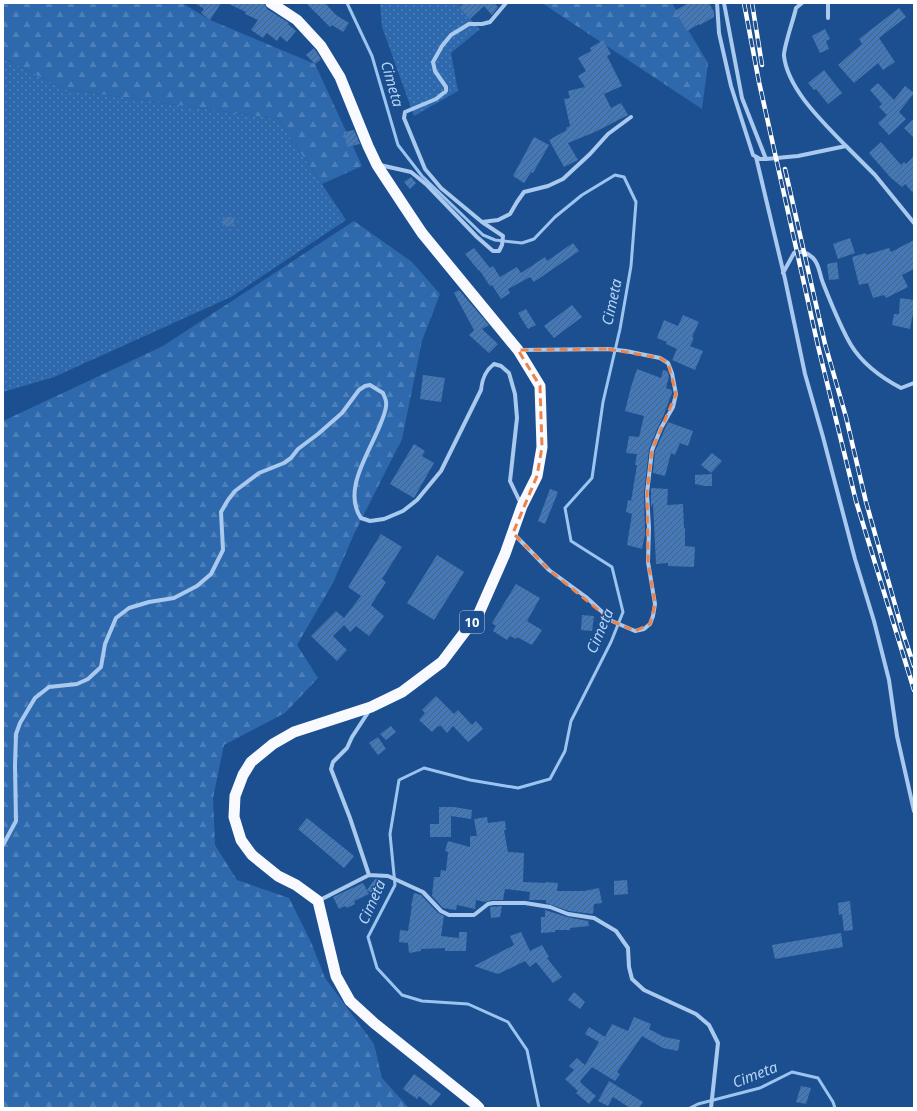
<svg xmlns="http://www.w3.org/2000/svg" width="917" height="1111" font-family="'Noto Sans',sans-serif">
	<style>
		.grass { fill: url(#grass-dots) }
		.forest { fill: url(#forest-firs) }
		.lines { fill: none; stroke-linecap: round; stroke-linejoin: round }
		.stream { stroke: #9cc4f0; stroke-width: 3 }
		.building { fill: url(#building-hatch) }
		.minor { stroke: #a9c9ee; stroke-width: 4 }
		.trunk { stroke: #f8faff; stroke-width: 11 }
		.rail-casing { stroke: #fff; stroke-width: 4.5 }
		.rail { stroke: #1b4f8f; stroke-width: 3; stroke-dasharray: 9; stroke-linecap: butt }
		.marked { fill: none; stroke: #ee8249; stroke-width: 3; stroke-dasharray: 8 5; stroke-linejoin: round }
		.labels { text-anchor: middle; stroke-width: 3; stroke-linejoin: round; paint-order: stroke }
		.shield { fill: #1b4f8f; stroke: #bbcadd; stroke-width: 1 }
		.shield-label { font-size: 13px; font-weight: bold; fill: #fff }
		.water-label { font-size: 15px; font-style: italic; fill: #b5d3f5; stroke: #1b4f8f }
	</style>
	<defs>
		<pattern id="grass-dots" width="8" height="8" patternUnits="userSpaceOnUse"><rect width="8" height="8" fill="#2e69ad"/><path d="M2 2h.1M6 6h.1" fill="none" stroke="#4d80b9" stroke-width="1.8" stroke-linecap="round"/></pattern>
		<pattern id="forest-firs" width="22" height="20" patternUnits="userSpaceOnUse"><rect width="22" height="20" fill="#2e69ad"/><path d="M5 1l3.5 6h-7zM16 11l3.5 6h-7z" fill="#4d80b9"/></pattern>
		<pattern id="building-hatch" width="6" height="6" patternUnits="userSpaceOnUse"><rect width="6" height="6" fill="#4478b7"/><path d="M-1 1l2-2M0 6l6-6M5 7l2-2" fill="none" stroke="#486282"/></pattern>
	</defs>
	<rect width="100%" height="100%" fill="#1b4f8f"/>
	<path class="grass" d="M380 3H461L459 7 480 29 451 53 458 91 414 116 382 27Z
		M3 58 64 89 278 119 346 220 231 297 54 377 3 392Z"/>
	<path class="forest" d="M3 3H182L210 20 315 64 362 166 322 184 278 119 64 89 3 58Z
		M542 3H672L708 63 702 109Z
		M354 221 412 262 440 294 422 341 402 439 354 534 333 583 297 645 318 678 285 713 224 745 213 798 215 845 237 880 289 898 311 942 325 978 374 1044 382 1078 409 1108H3V421L163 346Z"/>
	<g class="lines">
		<path class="stream" d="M347 3 372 56 398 145 422 176 483 235 495 240 522 243 534 239 555 217 582 195 615 175 624 177 636 202 631 266 620 329 603 402 592 478 565 508 571 541 612 567 623 612 611 642 571 721 565 751 550 779 518 788 470 780 424 768 399 780 390 834 395 885 368 937 377 968 402 995 422 1001 468 1004 508 1022 527 1050 539 1108
			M690 1108 698 1104 760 1088 792 1072 818 1078 833 1102 835 1108"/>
	</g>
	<path class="building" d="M195 3H221L210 20 201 13 204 9Z
		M227 3H264L267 9 289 23 288 24 296 31 287 42 280 36 277 41 267 33 263 38 251 30 258 20 245 14 246 12Z
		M306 3H325L336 15 349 23 343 32 332 25 330 27Z
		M464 3H494L498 7 492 15 484 6 470 19 459 7Z
		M688 3H709L714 12V17L700 25 699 24 687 31 675 11Z
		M899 8 906 17 879 38 895 62 883 70 878 63 854 83 838 65 862 44 859 39Z
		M825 29 830 39 826 41 829 49 820 53 812 36Z
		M603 40 611 54 607 56 622 86 604 94 611 108 621 103 628 115 595 132 568 143 578 160 564 167 549 140 567 130 566 128 570 126 564 99 570 98 568 91 585 87 578 76 586 71 578 58 591 51 590 48Z
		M314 48 321 59 315 64 306 55Z
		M824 70 842 93 828 104 816 89 814 90 808 83Z
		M878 83 894 100 905 86 914 93 899 112 906 119 889 135 878 123 887 115 879 107 882 104 870 90Z
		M914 118V138L904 128Z
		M354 130 360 144 347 147 344 132Z
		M534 137 549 145 533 173 531 172 524 183 513 176Z
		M881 142 901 165 904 162 906 164 914 156V194L905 184 902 187 891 178 869 153Z
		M411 177 416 183 410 189 404 182Z
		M223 217H234V226H223Z
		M850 238 855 253 838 259 833 244Z
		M914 240V269L902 275 908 287 886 298 884 295 873 298 868 283 859 285 852 257 866 253V255L889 248 891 252Z
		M573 243 579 251 534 282 530 277 508 289 510 293 501 299 492 285 490 286 480 271H479L465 254 474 248 490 268 493 266 500 277 517 267 521 273 545 257 547 261Z
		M837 262 839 279 829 280 827 264Z
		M459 290 489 325 482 329 498 344 489 353 469 335 474 330 454 293Z
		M900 298 914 300V308L910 329 892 325 894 314H899Z
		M572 305 582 317 554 338 544 326Z
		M526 309 536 325 528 329 518 313Z
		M683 315 699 322 692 337 694 338 690 346 703 351 695 370 672 360 677 349 666 344 667 342 657 338 664 320 678 326Z
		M637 369 661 378 663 370 667 371 669 376 666 388 672 390V393L663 417 658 427 649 449 644 493 645 534 642 549 627 545 632 514 626 512 628 500 631 501 637 465H635L637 454 626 453 629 436 639 437 644 416 625 411 631 387Z
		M423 375 445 378 441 402 420 399Z
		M668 422 693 431 688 446 680 443 675 455 671 453 665 476 653 473 655 451Z
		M414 444 425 451 422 456 434 463 414 498 390 484Z
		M712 453 722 461 711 473 701 465Z
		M712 474V486H705L695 484V475Z
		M651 488 668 489 667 505 683 504 684 528H685V546L695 547 694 567 668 566V563L656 564 653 503 651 507Z
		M550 489 558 492 545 524 538 521Z
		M381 534 402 547 382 579 386 582 371 605 384 616 369 636 356 626 350 632 344 625 333 636 347 650 337 661 311 636 336 611 344 618 361 596 348 587Z
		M437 555 464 572 434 620 407 603Z
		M516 584 540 598 527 621 542 630 532 645 517 637 516 639 510 636 507 640 493 631 496 626 492 623Z
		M582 615 594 616 592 631 581 630Z
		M436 696 454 714 458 710 472 725 476 721 483 729 468 742 453 726 447 733 440 725 439 727 438 726 432 732 419 720 425 713 422 710Z
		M391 726 396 732 386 740 380 734Z
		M378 737 386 749 378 755 369 743Z
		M439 807H454L472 810 471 819 451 816V837H430V824H439Z
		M487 817 488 823 505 821 506 830H504L508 852 524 853 523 882 545 883V882L558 883 557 891H584L599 888 602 903 594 904 593 914 569 911 546 903V900H529L530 892 505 889 503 900H492L485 902 476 900 475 909 457 905 456 910 443 908 432 896 434 877H440L441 870 446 871 448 852 445 851 448 841 470 847V836H477L474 819Z
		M307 818 354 856 344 868 298 829Z
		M375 879H380L385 883 376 896 367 890Z
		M627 880 628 894 614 895V881Z
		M363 883 369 894 354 901 355 904 347 908 345 906 339 909 333 897Z
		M414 893 421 895 438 913 444 916 441 936 459 938V932H467L466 951H445V948L421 949V951L409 953 408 943 399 942 400 930 408 931 412 906H411Z
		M850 901 853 930 844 931 842 914 839 915 838 903Z
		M502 906 500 917 491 918 490 907Z
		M545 910 567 917 588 921 589 926 570 928V930H555V932L541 933V917H545Z
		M521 932 530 951 542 945 549 957 547 958 562 977 553 983 536 962 530 967 525 961 498 974 474 966 514 945 510 936Z
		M841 933 843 947 775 959 772 945Z
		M574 992 585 1002 580 1009 568 1000Z
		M634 1017 651 1024 649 1029 664 1037 680 1040 678 1051 663 1048 642 1036 617 1072 620 1074 615 1081 592 1067 580 1081 582 1084 596 1096 589 1104 576 1093 578 1091 565 1079 574 1070 569 1066 577 1058 585 1065 599 1042 585 1034 589 1027 605 1037 612 1024 628 1031Z
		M414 1074 441 1094 431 1106 419 1096 417 1099 403 1089Z
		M609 1081 643 1102 639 1108H630L613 1097 608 1106 598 1101Z
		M801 1086 811 1088 806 1104 796 1102Z"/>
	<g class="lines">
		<path class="minor" d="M717 3 719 33 731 86 753 155 760 159H766L798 156 846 146 875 175 914 223
			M724 3 742 98 766 159
			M802 3 796 8C794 18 783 49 784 56 788 90 824 123 846 146
			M828 18V3
			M756 157 785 279 805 374 823 437 855 559 874 621 889 680 897 736 914 811
			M380 165 411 172 427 185 477 237 493 251H499L502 245 503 236 482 222 498 220 510 214 517 202 524 192 548 186 563 179 590 154 608 134 631 117
			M482 222 441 188 425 169 404 118 405 112 436 99 446 91V87L435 71 433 62 442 46 451 35 469 24H482L490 22 506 3
			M783 273 794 253C802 251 807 252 813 258 820 265 819 274 823 283 831 303 840 326 851 345 862 363 882 378 901 388L914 383
			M513 533 549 570 586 597 612 621 635 631 644 629 650 624 653 616 655 604 648 562 649 528 647 493 652 450 661 428 673 407 676 394 672 373 668 363 660 358 626 351 608 349 520 350
			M3 845 16 821 15 766 16 734 20 723 35 698 49 687 77 684 88 679 101 667 105 644 116 618 129 608 149 602 174 598 197 586 211 574 223 550 221 512 228 500 235 491 259 473 284 463 291 458 298 449 318 434 342 413 359 390 365 386 370 385 383 393C384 396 386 399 386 402 387 408 384 415 382 420 372 449 341 489 361 518L370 521 384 519 403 511 417 500 441 471 481 390C482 379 485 371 494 364L501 366 509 373 515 394 517 418 510 481 521 504
			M369 875 350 818 331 769 333 762 347 748 352 737 369 711
			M318 901 369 875 388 876 423 892 441 911 449 915H474L488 904 493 903H525L550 907 568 914 594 918 616 931 628 948 629 967 632 979 644 990 696 1014 709 1025 718 1043 711 1108"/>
		<path class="trunk" d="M271 3 297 20 321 46 340 77 368 146 377 165 404 206 422 233 518 350 540 386 542 447 537 476 522 506 505 554 479 613 442 662 402 692 371 707 294 732 273 744 251 762 243 775 235 796 234 817 241 840 252 855 278 876 296 885 318 901 336 976 350 1001 374 1023 474 1103 479 1108"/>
		<g class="rail-casing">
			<path id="rail" d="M744 3 759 82 818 346 856 501 914 690
				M752 3 762 65
				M785 169 825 344 846 417 866 502 903 633 914 666"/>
		</g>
		<use href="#rail" class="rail"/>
	</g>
	<path class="marked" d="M608 349 660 358 668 363 676 394 652 450 647 493 648 562 655 604 650 624 635 631 612 621 549 570 513 533 537 476 542 447 540 386 518 350Z"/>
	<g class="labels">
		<rect class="shield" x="460" y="611" width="24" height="22" rx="3"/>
		<g class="shield-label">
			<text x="472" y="627">10</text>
		</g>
		<g class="water-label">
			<text transform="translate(392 84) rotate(74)" y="5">Cimeta</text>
			<text transform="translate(612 302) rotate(-78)" y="5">Cimeta</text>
			<text transform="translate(600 631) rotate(-67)" y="5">Cimeta</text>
			<text transform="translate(372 902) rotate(-66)" y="5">Cimeta</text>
			<text transform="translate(755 1075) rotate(-21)" y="5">Cimeta</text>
		</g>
	</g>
	<rect width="917" height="1111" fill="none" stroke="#ffffff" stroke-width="8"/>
</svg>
